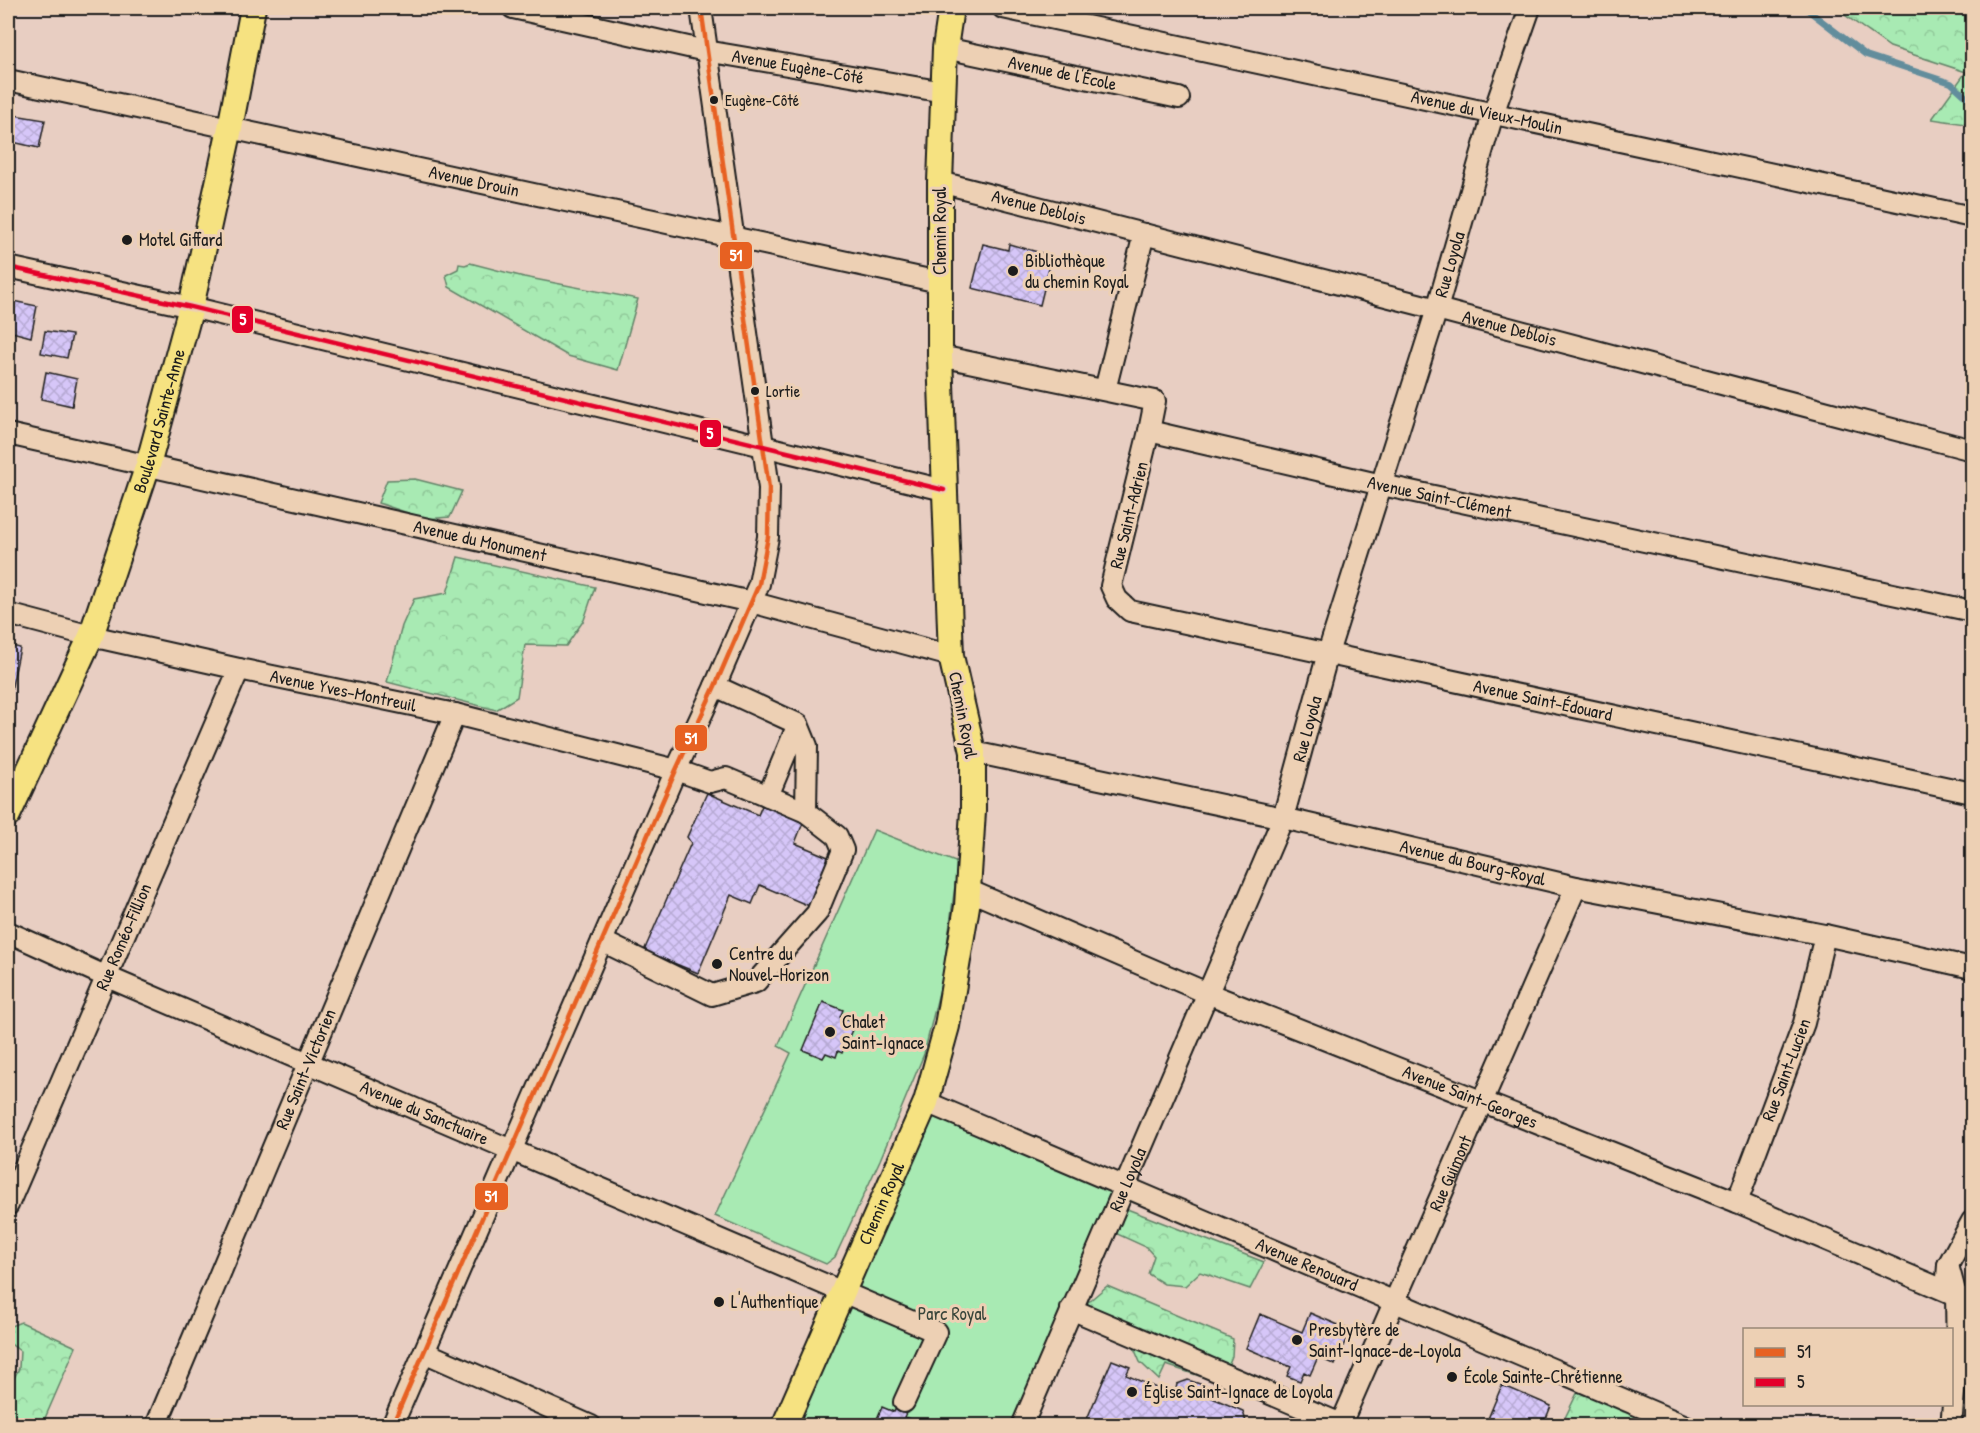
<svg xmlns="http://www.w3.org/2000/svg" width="1980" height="1433" font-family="'Patrick Hand',sans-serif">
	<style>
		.forest { fill: url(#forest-crowns); stroke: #628368; stroke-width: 1.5 }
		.green { fill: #a8eab3; stroke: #628368; stroke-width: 1.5 }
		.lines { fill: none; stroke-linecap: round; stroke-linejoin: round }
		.stream { stroke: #628d9c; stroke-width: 6 }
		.building { fill: url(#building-cross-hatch); stroke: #1c1c1c; stroke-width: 1.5 }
		.minor-casing { stroke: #1c1c1c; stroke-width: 24 }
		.major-casing { stroke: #1c1c1c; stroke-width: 28 }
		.minor { stroke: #edd0b4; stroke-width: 20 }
		.major { stroke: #f6e281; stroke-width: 24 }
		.bus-1-casing { stroke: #edd0b4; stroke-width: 9 }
		.bus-2-casing { stroke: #edd0b4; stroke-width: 9 }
		.bus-1 { stroke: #e76122; stroke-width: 4.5 }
		.bus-2 { stroke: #e4002b; stroke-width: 4.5 }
		.bus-dot { fill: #1c1c1c; stroke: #edd0b4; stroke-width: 2 }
		.labels { text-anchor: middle; stroke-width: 6; stroke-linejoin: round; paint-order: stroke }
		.bus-label { font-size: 16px; fill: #1c1c1c; stroke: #edd0b4; text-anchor: start }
		.street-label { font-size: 18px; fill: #1c1c1c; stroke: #edd0b4 }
		.poi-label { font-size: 18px; fill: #1c1c1c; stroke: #edd0b4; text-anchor: start }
		.park-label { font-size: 18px; fill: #38453a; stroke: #edd0b4 }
		.line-badge { stroke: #edd0b4; stroke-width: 2 }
		.badge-label { font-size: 16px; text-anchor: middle; font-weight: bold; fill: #fff }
	</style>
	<defs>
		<pattern id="forest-crowns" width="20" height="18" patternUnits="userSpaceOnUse" patternTransform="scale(1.5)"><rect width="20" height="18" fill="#a8eab3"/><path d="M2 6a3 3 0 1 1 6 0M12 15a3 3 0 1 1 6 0" fill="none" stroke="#90c899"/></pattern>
		<pattern id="building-cross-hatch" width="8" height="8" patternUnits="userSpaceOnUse" patternTransform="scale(1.5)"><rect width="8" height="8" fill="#d6c6f8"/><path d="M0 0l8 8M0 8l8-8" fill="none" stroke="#b7aad4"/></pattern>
	</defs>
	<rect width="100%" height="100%" fill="#e8cec2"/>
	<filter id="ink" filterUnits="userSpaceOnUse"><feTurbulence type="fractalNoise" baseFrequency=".0167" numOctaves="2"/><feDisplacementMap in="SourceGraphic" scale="12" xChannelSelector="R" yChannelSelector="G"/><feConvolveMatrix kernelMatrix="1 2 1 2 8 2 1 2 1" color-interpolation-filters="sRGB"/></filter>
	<g filter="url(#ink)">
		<path class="forest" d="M1835 8H1972V125L1932 119 1966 72 1890 47Z
			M470 263 524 277 638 299 618 370 568 356 449 287 446 275 458 269 459 264 465 265Z
			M415 479 462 491 450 517 426 519 378 503 387 480Z
			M458 557 595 587 584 620 566 646 525 645 517 697 496 710 387 682 402 626 414 599 447 593Z
			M1127 1209 1264 1262 1250 1289 1200 1272 1185 1286 1164 1284 1148 1274 1154 1256 1146 1247 1115 1233Z
			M1107 1286 1233 1339 1232 1356 1221 1383 1166 1365 1159 1380 1140 1362 1134 1348 1106 1324 1087 1303Z
			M21 1322 76 1347 42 1425H8V1390L19 1368 20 1351 8 1342V1327Z
			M1583 1381 1672 1426H1561Z"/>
		<path class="green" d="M874 830 958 863 943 976 924 1054 880 1160 835 1257 826 1264 715 1216 791 1053 778 1046Z
			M926 1102 1124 1186 1022 1425 784 1426Z"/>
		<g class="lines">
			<path class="stream" d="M1805 8 1866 55 1951 83 1972 102"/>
		</g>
		<path class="building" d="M8 114 45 120 39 148 8 141Z
			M983 244 1008 250 1009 244 1052 256 1040 305 972 288Z
			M8 300 37 306 31 337 8 331Z
			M45 331 72 335 67 358 41 353Z
			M46 372 77 379 72 406 41 399Z
			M8 645 20 648 8 705Z
			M707 793 758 815 764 801 805 818 795 843 835 860 814 908 760 885 752 904 731 895 698 973 644 951 691 843 687 837Z
			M823 1002 843 1010 840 1017 855 1023 842 1053 838 1051 836 1057 826 1053 823 1058 803 1050Z
			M1310 1313 1350 1330 1335 1365 1318 1357 1310 1375 1304 1372 1300 1381 1287 1376 1291 1367 1246 1348 1260 1314 1302 1332Z
			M1112 1360 1130 1367 1126 1375 1179 1398 1176 1389 1177 1384 1188 1380 1206 1386 1203 1394 1243 1411 1246 1422 1244 1426H1084Z
			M1502 1385 1551 1406 1543 1426H1485Z
			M898 1404 908 1409 904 1417 928 1426H874L882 1407 894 1412Z"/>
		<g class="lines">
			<g class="minor-casing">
				<g id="minor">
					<path id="s1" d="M513 8 706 51 944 92"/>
					<path id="s2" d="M1003 8 1972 217"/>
					<path id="s3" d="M945 48 1179 98"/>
					<path id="s4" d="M8 80 939 282"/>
					<path id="s5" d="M940 182 1437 309 1972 450"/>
					<path d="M8 267 191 307 944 490"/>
					<path id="s6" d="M940 356 1155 401 1149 431 1382 485 1972 611"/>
					<path d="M1105 390 1144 234"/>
					<path id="s7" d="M1149 431 1111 586 1117 599 1130 611 1972 793"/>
					<path id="s8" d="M8 434 751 602 951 656"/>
					<path id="s9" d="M8 614 91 636 239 669 455 714 676 770 710 782 726 778 806 812"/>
					<path id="s10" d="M973 752 1283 818 1576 887 1825 935 1972 968"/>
					<path d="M768 796 798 724"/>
					<path id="s11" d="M968 890 1207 993 1737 1202 1972 1302"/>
					<path id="s12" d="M8 932 105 976 936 1332 904 1402"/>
					<path d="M602 941 712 995 756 982 817 913 843 850 837 836 806 812 807 746 798 724 715 686"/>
					<path id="s13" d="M926 1102 1686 1426"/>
					<path id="s14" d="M1737 1202 1804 1023 1825 935"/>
					<path id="s15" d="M8 1205 239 669"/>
					<path d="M1948 1265 1956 1295 1957 1361 1951 1426"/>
					<path d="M1947 1278 1948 1265 1972 1221"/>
					<path d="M1071 1309 1341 1424"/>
					<path d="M424 1352 591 1426"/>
					<path id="s16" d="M156 1426 455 714"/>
					<path d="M392 1426 676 770 715 686 759 584 768 537 769 488 701 8"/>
					<path id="s17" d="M1022 1426 1283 818 1328 653 1437 309 1493 114 1530 8"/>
					<path id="s18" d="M1340 1426 1576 887"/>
				</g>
			</g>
			<g class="major-casing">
				<g id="major">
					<path id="s19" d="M8 815 91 636 148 465 191 307 230 128 253 8"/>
					<path id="s20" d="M784 1426 926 1102 947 1026 967 906 973 811V752L951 656 940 356V182L945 48 951 8"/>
				</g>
			</g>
			<use href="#minor" class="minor"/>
			<use href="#major" class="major"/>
			<g class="bus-1-casing">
				<path id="bus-1" d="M392 1426 676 770 715 686 759 584 768 537 769 488 701 8"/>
			</g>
			<g class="bus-2-casing">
				<path id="bus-2" d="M8 267 191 307 944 490"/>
			</g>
			<use href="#bus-1" class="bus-1"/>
			<use href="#bus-2" class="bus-2"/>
		</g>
	</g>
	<g class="bus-dot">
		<circle cx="714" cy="100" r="5"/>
		<circle cx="127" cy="240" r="6"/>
		<circle cx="1013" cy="271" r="6"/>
		<circle cx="755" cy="391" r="5"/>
		<circle cx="717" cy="964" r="6"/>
		<circle cx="830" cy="1032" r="6"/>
		<circle cx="719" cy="1302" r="6"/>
		<circle cx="1297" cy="1340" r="6"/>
		<circle cx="1452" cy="1377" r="6"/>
		<circle cx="1132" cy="1392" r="6"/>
	</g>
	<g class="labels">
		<g class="bus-label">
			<text x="725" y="106">Eugène-Côté</text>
			<text x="766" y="397">Lortie</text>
		</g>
		<g class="street-label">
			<text dy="6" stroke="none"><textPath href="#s1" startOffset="291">Avenue Eugène-Côté</textPath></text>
			<text dy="6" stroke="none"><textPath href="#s3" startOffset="120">Avenue de l'École</textPath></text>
			<text dy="6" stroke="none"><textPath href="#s2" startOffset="495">Avenue du Vieux-Moulin</textPath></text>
			<text dy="6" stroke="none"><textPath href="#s4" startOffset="477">Avenue Drouin</textPath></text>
			<text dy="6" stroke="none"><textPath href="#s5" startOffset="102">Avenue Deblois</textPath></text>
			<text transform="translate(940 231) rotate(-90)" y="6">Chemin Royal</text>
			<text dy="6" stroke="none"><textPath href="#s17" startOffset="1240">Rue Loyola</textPath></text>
			<text dy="6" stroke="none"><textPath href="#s5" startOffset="588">Avenue Deblois</textPath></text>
			<text dy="6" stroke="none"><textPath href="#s19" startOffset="423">Boulevard Sainte-Anne</textPath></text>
			<text dy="6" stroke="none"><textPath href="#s6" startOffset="548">Avenue Saint-Clément</textPath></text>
			<text transform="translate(1129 515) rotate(-76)" y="6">Rue Saint-Adrien</text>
			<text dy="6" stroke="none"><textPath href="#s8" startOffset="484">Avenue du Monument</textPath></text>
			<text dy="6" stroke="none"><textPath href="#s9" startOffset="344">Avenue Yves-Montreuil</textPath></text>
			<text dy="6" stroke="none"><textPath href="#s7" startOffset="614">Avenue Saint-Édouard</textPath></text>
			<text transform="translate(963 715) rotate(79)" y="6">Chemin Royal</text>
			<text dy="6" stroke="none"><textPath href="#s17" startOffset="754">Rue Loyola</textPath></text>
			<text dy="6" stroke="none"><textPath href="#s10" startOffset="512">Avenue du Bourg-Royal</textPath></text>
			<text dy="6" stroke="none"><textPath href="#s15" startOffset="292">Rue Roméo-Fillion</textPath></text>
			<text dy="6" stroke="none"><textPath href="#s16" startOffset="387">Rue Saint-Victorien</textPath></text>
			<text dy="6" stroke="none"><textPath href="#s14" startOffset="141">Rue Saint-Lucien</textPath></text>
			<text dy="6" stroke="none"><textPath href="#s11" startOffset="543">Avenue Saint-Georges</textPath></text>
			<text dy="6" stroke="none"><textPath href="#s12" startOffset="454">Avenue du Sanctuaire</textPath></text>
			<text dy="6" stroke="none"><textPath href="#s18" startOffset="276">Rue Guimont</textPath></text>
			<text dy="6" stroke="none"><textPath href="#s17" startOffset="268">Rue Loyola</textPath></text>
			<text dy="6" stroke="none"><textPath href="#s20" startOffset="243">Chemin Royal</textPath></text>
			<text dy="6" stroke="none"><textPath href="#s13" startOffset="414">Avenue Renouard</textPath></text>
		</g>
		<g class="poi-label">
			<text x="139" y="246">Motel Giffard</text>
			<text x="1025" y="267">Bibliothèque<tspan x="1025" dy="21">du chemin Royal</tspan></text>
			<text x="729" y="960">Centre du<tspan x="729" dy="21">Nouvel-Horizon</tspan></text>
			<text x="842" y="1028">Chalet<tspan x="842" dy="21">Saint-Ignace</tspan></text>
			<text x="731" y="1308">L'Authentique</text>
			<text x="1309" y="1336">Presbytère de<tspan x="1309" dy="21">Saint-Ignace-de-Loyola</tspan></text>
			<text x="1464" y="1383">École Sainte-Chrétienne</text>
			<text x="1144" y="1398">Église Saint-Ignace de Loyola</text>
		</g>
		<g class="park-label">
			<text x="952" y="1320">Parc Royal</text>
		</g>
	</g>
	<g class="line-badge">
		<rect x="719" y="241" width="34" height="29" rx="6" fill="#e76122"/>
		<rect x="231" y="305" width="23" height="29" rx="6" fill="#e4002b"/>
		<rect x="699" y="419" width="23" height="29" rx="6" fill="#e4002b"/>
		<rect x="674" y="724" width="34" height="28" rx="6" fill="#e76122"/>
		<rect x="474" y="1182" width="35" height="29" rx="6" fill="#e76122"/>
	</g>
	<g class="badge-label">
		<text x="736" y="261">51</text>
		<text x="243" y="325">5</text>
		<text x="710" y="439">5</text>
		<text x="691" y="744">51</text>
		<text x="491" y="1202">51</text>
	</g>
	<rect width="1980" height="1433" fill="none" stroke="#edd0b4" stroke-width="30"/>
	<rect x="15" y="15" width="1950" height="1403" fill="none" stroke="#1c1c1c" stroke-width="2" filter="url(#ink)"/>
	<rect x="1743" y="1328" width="210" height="78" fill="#edd0b4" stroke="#998877" stroke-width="1.5"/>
	<rect x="1755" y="1348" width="30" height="9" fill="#e76122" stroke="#998877" stroke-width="1.5"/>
	<text x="1797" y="1358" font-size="18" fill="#1c1c1c">51</text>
	<rect x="1755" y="1378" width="30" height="9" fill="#e4002b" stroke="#998877" stroke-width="1.5"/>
	<text x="1797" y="1388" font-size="18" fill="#1c1c1c">5</text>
</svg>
